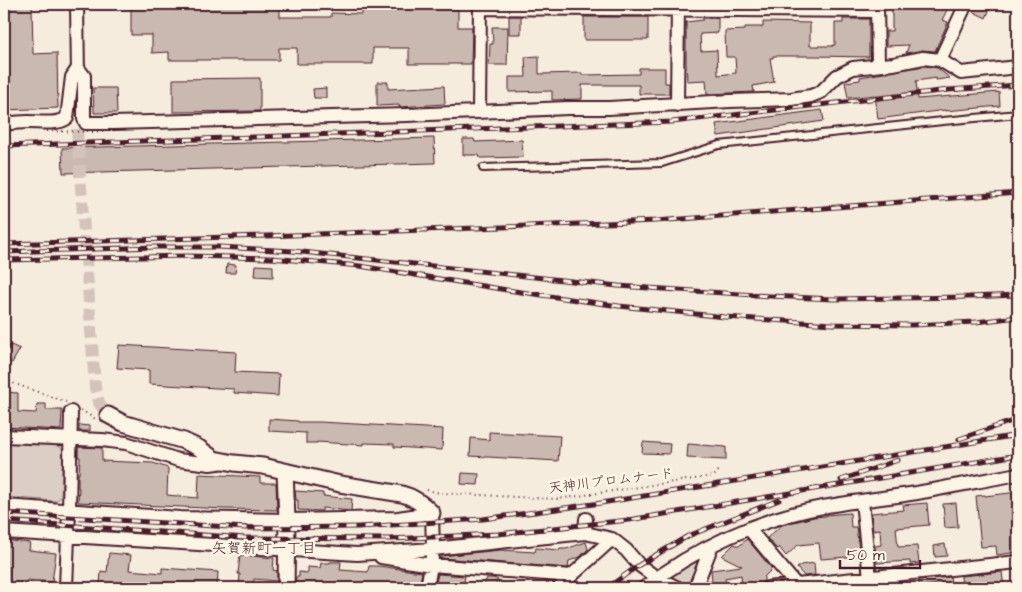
<svg xmlns="http://www.w3.org/2000/svg" width="1022" height="592" font-family="'Architects Daughter','Klee One',sans-serif">
	<style>
		.green { fill: #dbcec4; stroke: #927678 }
		.building { fill: #cab9b1; stroke: #4a1f2b }
		.lines { fill: none; stroke-linecap: round; stroke-linejoin: round }
		.minor-tunnel { stroke: #d3c3ba; stroke-width: 12; stroke-dasharray: 12 6; stroke-linecap: butt }
		.service-casing { stroke: #4a1f2b; stroke-width: 10 }
		.minor-casing { stroke: #4a1f2b; stroke-width: 16 }
		.tertiary-casing { stroke: #4a1f2b; stroke-width: 19 }
		.path { stroke: #4a1f2b; stroke-width: 2; stroke-dasharray: 1 4; stroke-linecap: butt }
		.service { stroke: #fcf5e5; stroke-width: 6 }
		.minor { stroke: #fcf5e5; stroke-width: 12 }
		.tertiary { stroke: #fcf5e5; stroke-width: 15 }
		.rail-casing { stroke: #4a1f2b; stroke-width: 5 }
		.rail { stroke: #fcf5e5; stroke-width: 3; stroke-dasharray: 9; stroke-linecap: butt }
		.path-bridge { stroke: #4a1f2b; stroke-width: 2; stroke-dasharray: 1 4; stroke-linecap: butt }
		.labels { text-anchor: middle; stroke-width: 5; stroke-linejoin: round; paint-order: stroke }
		.street-label { font-size: 14px; fill: #4a1f2b; stroke: #fcf5e5 }
		.neighbourhood-label { font-size: 15px; fill: #4a1f2b; stroke: #fcf5e5 }
	</style>
	<rect width="100%" height="100%" fill="#f5ecde"/>
	<filter id="ink" filterUnits="userSpaceOnUse"><feTurbulence type="fractalNoise" baseFrequency=".02" numOctaves="2"/><feDisplacementMap in="SourceGraphic" scale="10" xChannelSelector="R" yChannelSelector="G"/><feConvolveMatrix kernelMatrix="1 2 1 2 8 2 1 2 1" color-interpolation-filters="sRGB"/></filter>
	<g filter="url(#ink)">
		<path class="green" d="M4 442 57 445 63 450 61 497 56 501 4 497Z
			M695 561 699 564 692 584 686 586 672 578V575Z"/>
		<path class="building" d="M4 4H32L33 54 57 53 58 108 4 110Z
			M131 4H280V17H331V13L362 14V10H380V9H458V27H472L471 64H409V48H373V64H297V48H279V60H169V52L152 53V35H131Z
			M892 4H950L942 20 948 22 935 51 922 50 907 53H906L909 45 886 46V31H892Z
			M974 4H992L986 18 972 11Z
			M509 16H521V34H509Z
			M584 17H648V40H584Z
			M703 18H718V33L700 34 701 51 717 50 718 75 736 73 735 57H726L725 31 745 30V27H763V22L810 23V46H833V45H835V23H843V19H869V57L814 56H773V58H770L774 82 753 86 754 92 707 94 706 80 687 81 686 62V22L703 20Z
			M492 27H508L507 65H489L490 44H493Z
			M539 56V74L582 73V75L639 74V68H665V83H669V94H639V85H582V99L552 100V91L509 92V77H526L525 57Z
			M925 66 937 68 950 78 936 80V78L916 81 918 99 999 92 1000 106 945 111V110L878 119 875 95 848 98 845 82 860 80V77Z
			M260 78V111L173 112V79Z
			M377 82H388V89L444 86 445 104 399 107V105L377 106Z
			M93 88H116L117 113H94Z
			M326 88V98H314L313 89Z
			M822 110 824 121 718 136 716 124Z
			M434 138 435 163 63 173 62 148Z
			M463 139H474L475 142 522 140 523 157 480 158 479 155H463Z
			M227 264 236 265 235 273H226Z
			M256 265 273 266V277L255 276Z
			M11 345 20 349 12 363 4 359Z
			M119 345 236 352 235 372 279 374 278 396 234 393V389L149 384V370L117 368Z
			M4 392 18 393V412L36 413 37 404H46V410H62L61 430 4 427Z
			M269 419 298 421V422H320L443 429 442 450 394 447V444L364 443V445L317 442V443H306V433L269 431Z
			M79 425 90 426V431H79Z
			M489 432 560 436 558 461 470 456 471 438 489 440Z
			M643 442 670 444 669 454 642 453Z
			M688 444 726 447V460L687 458Z
			M78 447 102 448V461L153 463 168 468 167 495 198 498 199 474 260 477V483H276L277 510 225 509 78 502 79 488H78V474H79L80 457H78Z
			M462 473 479 474 478 485 461 484Z
			M295 491 323 493V496L352 499 351 511 322 508V511L298 510V500H296Z
			M1018 492V552L997 555 996 546 981 547 976 496 985 495V496Z
			M927 503 929 525 896 528 898 547 917 546 919 563 910 564V561L877 563 875 546 881 545 880 529 873 530 871 513 904 510 903 505Z
			M956 503 958 527 945 528 943 504Z
			M850 513 851 527H856L860 556 821 559 819 543 798 545 786 556 779 547 777 549 767 538 782 525 814 517 826 516V515Z
			M747 539 772 569 764 577V581L762 583 742 586 741 575 725 578 726 587 706 588V583L707 581 712 580 711 570 742 566 722 556 734 544 739 546Z
			M4 540 30 543 29 550 56 553 52 582 27 580 26 588H4Z
			M586 542 588 549 580 557 569 561 568 568 441 558V556L501 550 535 552 536 548 560 550V549H566Z
			M945 544 947 556 935 557 934 546Z
			M109 553 131 555 129 570 162 573V568L218 572 217 588H129L121 587V586L100 585 101 571 107 572Z
			M240 555 274 558 273 570 277 571V581L254 579 253 588H239L240 574H238Z
			M330 562H341L340 570 368 572 369 566H378L422 572 419 588H328L295 586 296 577H299V572L308 573V567L320 568 321 563H330Z
			M814 563 815 575 804 576 797 568 801 565Z
			M1002 572 1004 588H962L961 576Z
			M438 574 465 576 463 588 435 587Z
			M950 577 951 583 919 586V580Z
			M487 578H493L498 580 494 588H482Z"/>
		<g class="lines">
			<path class="minor-tunnel" d="M77 129 95 387 99 403 108 415"/>
			<g class="service-casing">
				<path id="service" d="M483 168 662 163 719 145 943 121 1018 114"/>
			</g>
			<g class="minor-casing">
				<path id="minor" d="M77 4 78 76
					M877 4 878 65
					M480 8 877 11
					M940 60 966 4
					M677 105 678 4
					M479 112 480 4
					M4 124C12 123 20 122 28 122 40 122 57 125 67 118L72 77 78 68 84 76V119L86 123H113L407 115 568 108H609L730 101 791 99 811 96 821 92 837 76 853 68 893 64 923 58 940 60 961 73 1018 67
					M4 436 102 440 126 443 178 460 210 464 225 462
					M862 501 871 588
					M4 506 180 518 287 520 398 518 432 513 433 549 431 565 427 588
					M749 529 797 586
					M4 532 357 554 433 549 585 533 612 539 626 550 639 565 657 578 678 588
					M585 533 586 519
					M381 557 431 565 571 576
					M66 588 69 510 71 412
					M559 588 571 576 612 539
					M644 588C693 549 761 518 823 507 854 501 886 498 917 493 951 487 985 480 1018 474
					M695 588 712 545
					M768 588 1018 562"/>
			</g>
			<g class="tertiary-casing">
				<path id="tertiary" d="M108 415 123 423 184 441 199 448 214 459 234 463 263 466 340 484 402 494C414 497 423 504 432 513
					M285 471 287 520 286 588"/>
			</g>
			<path class="path" d="M4 380 66 402
				M81 410 97 420
				M427 490 440 493 558 499 714 476 721 468"/>
			<use href="#service" class="service"/>
			<use href="#minor" class="minor"/>
			<use href="#tertiary" class="tertiary"/>
			<g class="rail-casing">
				<path id="rail" d="M4 146 672 122 949 90 1018 85
					M4 244 266 236 656 221 1018 193
					M4 252 156 247H218L293 251 618 286 770 296 833 299 969 297 1018 295
					M4 260 187 256 271 258 360 266 507 290 619 306 725 317 832 324 912 325 976 322 1018 317
					M959 439 1018 419
					M841 480 898 460
					M4 513 246 528 360 527 483 519 601 503 1018 435
					M4 521 246 538 390 539 498 534 629 520 1018 455
					M607 588 639 565 688 536 779 500"/>
			</g>
			<use href="#rail" class="rail"/>
			<path class="path-bridge" d="M47 131 93 132 109 130"/>
		</g>
	</g>
	<g class="labels">
		<g class="street-label">
			<text transform="translate(611 480) rotate(-7)" y="5">天神川プロムナード</text>
		</g>
		<g class="neighbourhood-label">
			<text x="264" y="553">矢賀新町一丁目</text>
		</g>
	</g>
	<rect width="1022" height="592" fill="none" stroke="#fcf5e5" stroke-width="20"/>
	<rect x="10" y="10" width="1002" height="572" fill="none" stroke="#4a1f2b" stroke-width="2" filter="url(#ink)"/>
	<path d="M840 560v8h80v-8" fill="none" stroke="#4a1f2b" stroke-width="2.5"/>
	<text x="847" y="560" font-size="15" fill="#4a1f2b" stroke="#fcf5e5" stroke-width="4" paint-order="stroke">50 m</text>
</svg>
